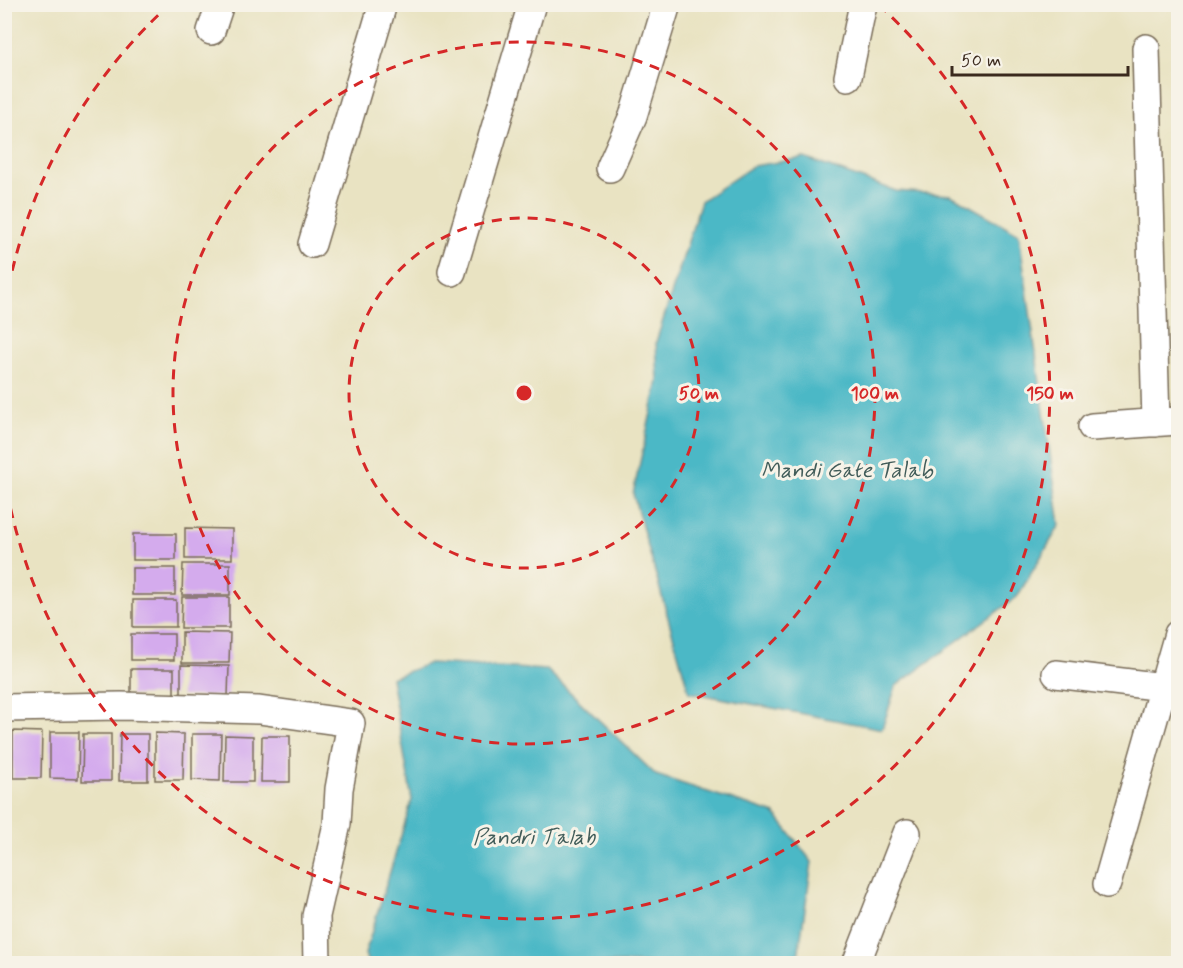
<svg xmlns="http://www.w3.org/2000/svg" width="1183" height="968" font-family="Mynerve,sans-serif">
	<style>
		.water { fill: #4bb8c6; stroke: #437172; stroke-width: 1.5 }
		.building { fill: #d4abed }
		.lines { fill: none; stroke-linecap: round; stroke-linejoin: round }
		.minor-casing { stroke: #786b57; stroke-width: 30 }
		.minor { stroke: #fff; stroke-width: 27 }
		.ring { fill: none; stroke: #d62828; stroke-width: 3; stroke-dasharray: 10 8 }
		.labels { text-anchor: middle; stroke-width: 6; stroke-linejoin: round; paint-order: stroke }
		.water-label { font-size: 22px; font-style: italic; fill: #415c59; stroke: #f7f3e8 }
		.centre { fill: #d62828; stroke: #f7f3e8; stroke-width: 3 }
		.ring-label { font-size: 18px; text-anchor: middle; font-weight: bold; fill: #d62828; stroke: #f7f3e8; stroke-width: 6; stroke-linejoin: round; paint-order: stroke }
	</style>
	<rect width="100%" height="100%" fill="#f7f3e8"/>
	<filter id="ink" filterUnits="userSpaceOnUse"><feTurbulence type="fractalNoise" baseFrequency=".0167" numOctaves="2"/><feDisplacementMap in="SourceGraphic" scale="12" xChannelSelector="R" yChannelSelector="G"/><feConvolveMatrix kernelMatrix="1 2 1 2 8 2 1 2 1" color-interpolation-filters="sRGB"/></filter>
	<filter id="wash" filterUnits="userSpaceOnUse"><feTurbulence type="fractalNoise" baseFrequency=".008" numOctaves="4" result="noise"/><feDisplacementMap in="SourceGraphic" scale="24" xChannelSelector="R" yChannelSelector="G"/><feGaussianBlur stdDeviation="1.35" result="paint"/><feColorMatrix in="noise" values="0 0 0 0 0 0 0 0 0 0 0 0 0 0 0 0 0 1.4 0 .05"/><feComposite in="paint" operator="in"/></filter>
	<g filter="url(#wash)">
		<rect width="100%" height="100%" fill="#e9e3c2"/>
		<path class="water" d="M804 158 896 191 951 195 1019 234 1060 525 1017 597 896 686 882 729 689 692 633 494 658 381 656 342 701 201 753 166Z
			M430 663 547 670 656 775 775 814 812 862 797 963H368L365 954 412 800 391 678Z"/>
		<g id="blocks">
			<path class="building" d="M185 528 232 529V559H185Z
				M133 534H176V560H133Z
				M183 564H230V595H182Z
				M132 568H175V595H132Z
				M182 597H229V628H181Z
				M133 600H176V627H133Z
				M182 632 230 633 229 663H182Z
				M131 634H174V660H131Z
				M181 665 229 666 228 696H181Z
				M131 669H174V695H131Z
				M4 730H8L7 777H4Z
				M13 731 42 732 41 778H13Z
				M50 732H79L78 779 50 778Z
				M155 733 184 734 183 780H155Z
				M83 734H111V781H82Z
				M120 734H148V781H119Z
				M192 734H221L220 781 192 780Z
				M225 735 253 736V782H224Z
				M262 736H290V782H261Z"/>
		</g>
	</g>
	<g filter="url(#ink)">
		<use href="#blocks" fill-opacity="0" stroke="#786b57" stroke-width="1.5"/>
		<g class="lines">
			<g class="minor-casing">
				<path id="minor" d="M211 31 220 4
					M1146 48 1156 423
					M848 77 863 4
					M610 168 633 116 667 4
					M312 244 383 4
					M452 272 532 4
					M1092 427 1178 421
					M1056 674 1163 687
					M4 708 121 706 259 710 351 723 339 789 337 824 316 916 317 964
					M1107 884 1178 634
					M856 964 907 833"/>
			</g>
			<use href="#minor" class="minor"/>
		</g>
	</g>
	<g class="ring">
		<circle cx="524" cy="393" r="175"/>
		<circle cx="524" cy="393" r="351"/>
		<path d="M5 306A526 526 0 0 1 169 5M879 5A526 526 0 1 1 5 480"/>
	</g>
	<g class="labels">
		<g class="water-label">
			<text x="847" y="477">Mandi Gate Talab</text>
			<text x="534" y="844">Pandri Talab</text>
		</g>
	</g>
	<circle cx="524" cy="393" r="9" class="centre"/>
	<g class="ring-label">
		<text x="699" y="399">50 m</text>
		<text x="875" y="399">100 m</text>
		<text x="1050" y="399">150 m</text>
	</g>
	<rect width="1183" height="968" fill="none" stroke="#f7f3e8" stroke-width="24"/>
	<path d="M952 66v9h176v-9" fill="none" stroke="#3b2a1e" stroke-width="3"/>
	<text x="961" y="66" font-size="18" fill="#3b2a1e" stroke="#f7f3e8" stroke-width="4.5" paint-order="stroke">50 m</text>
</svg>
